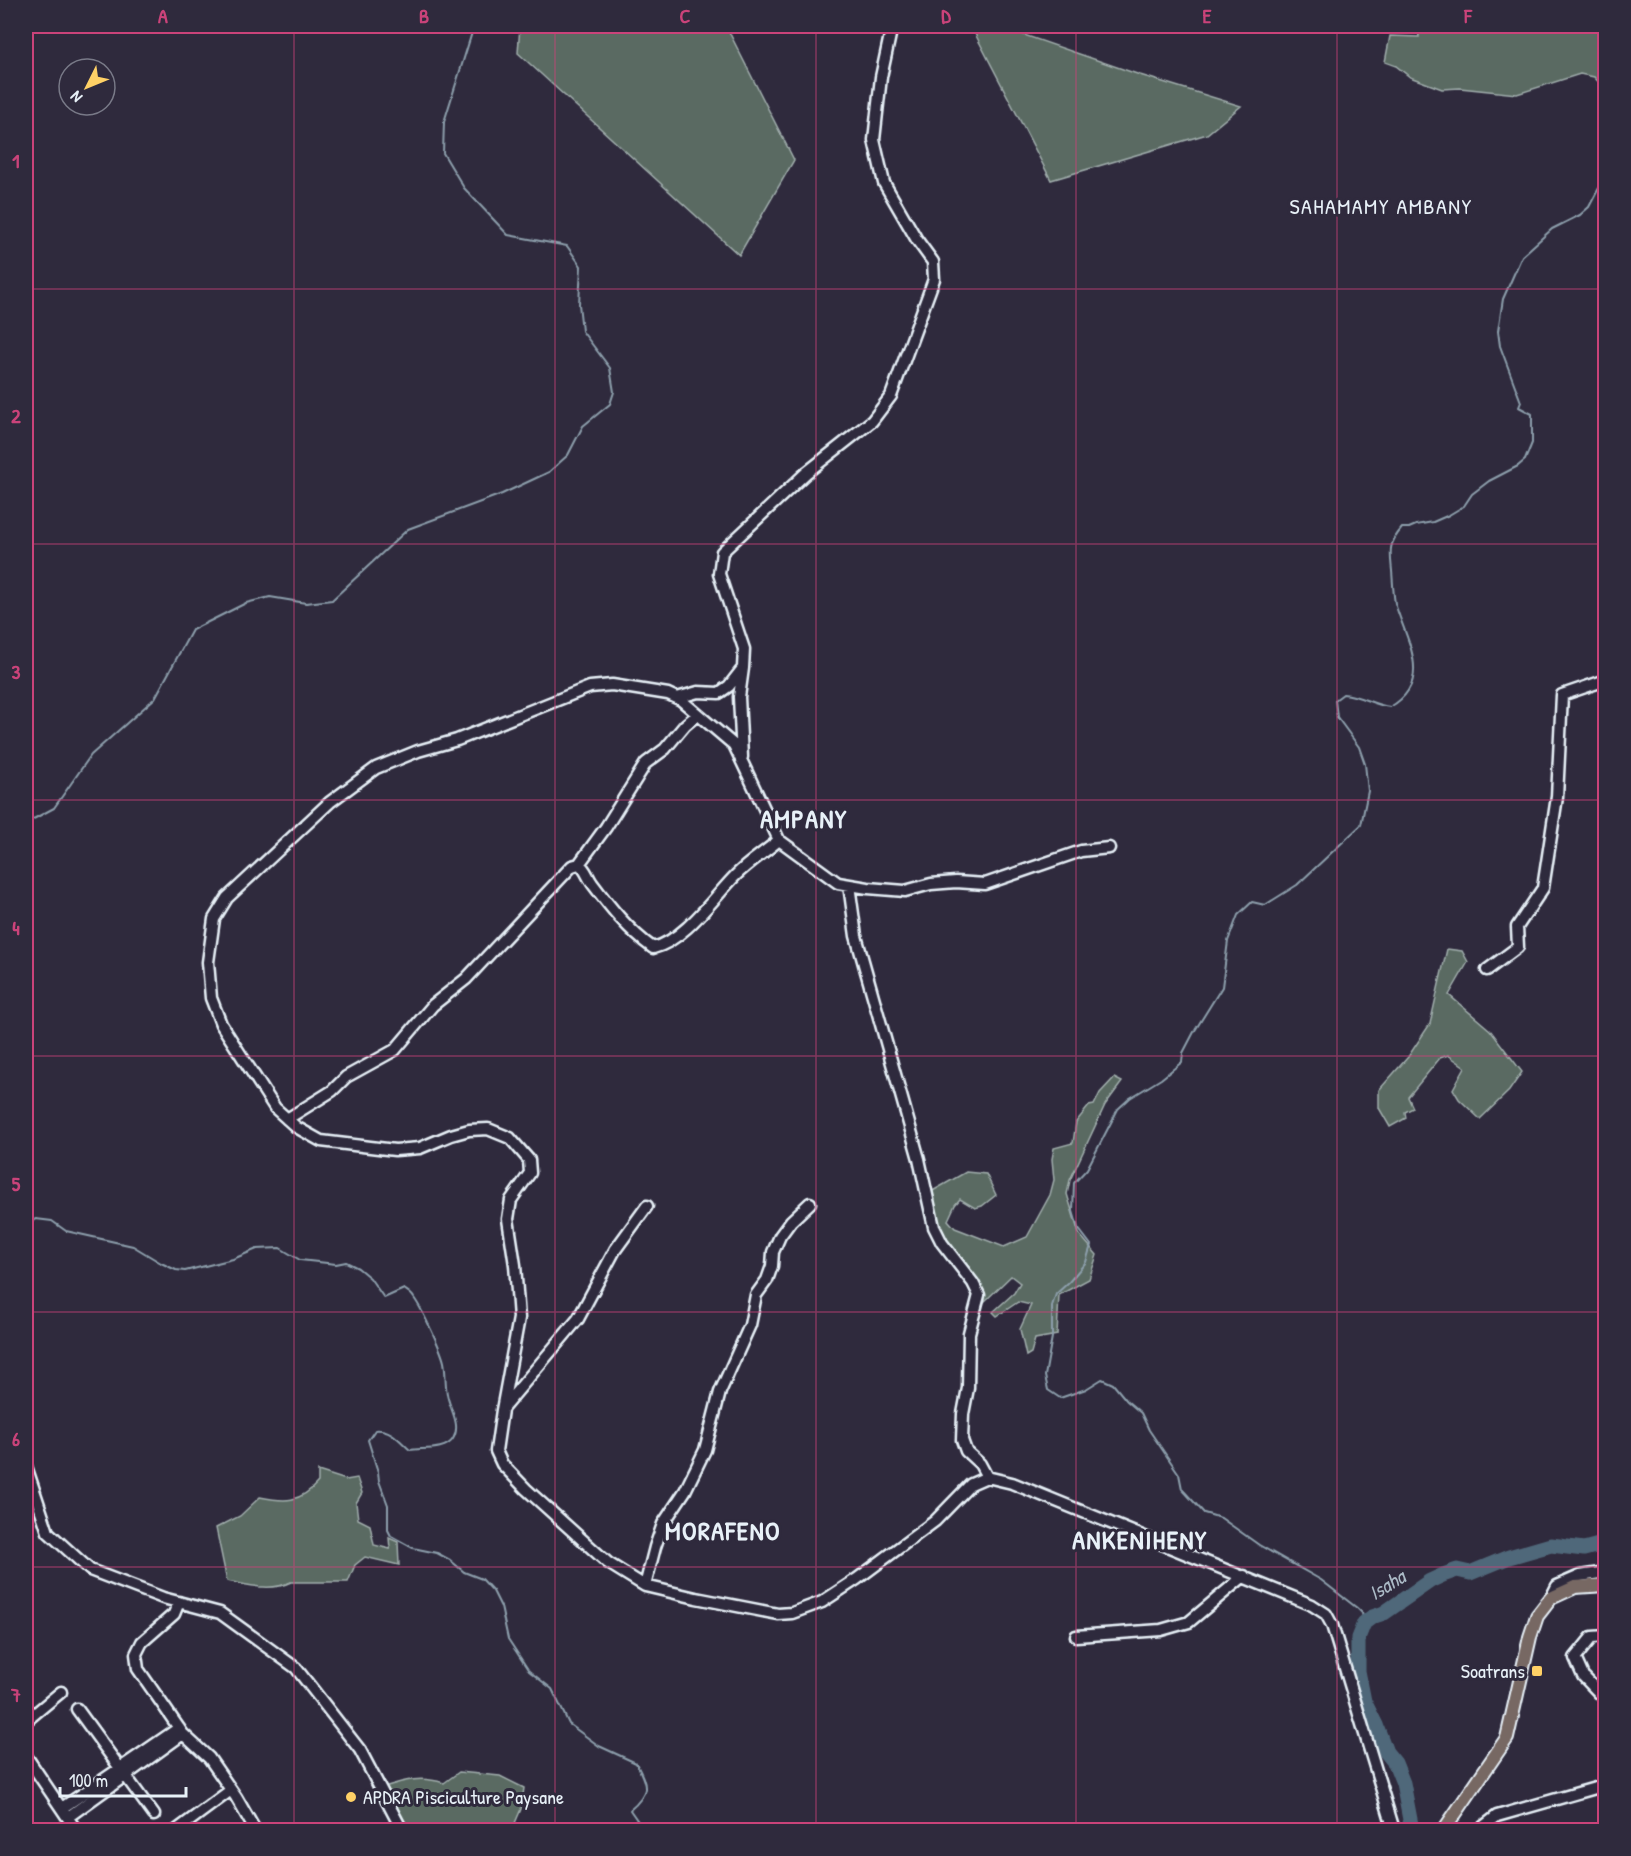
<svg xmlns="http://www.w3.org/2000/svg" width="1631" height="1856" font-family="'Patrick Hand',sans-serif">
	<style>
		.green { fill: #5a6b62; stroke: #a1aead; stroke-width: 1.5 }
		.lines { fill: none; stroke-linecap: round; stroke-linejoin: round }
		.stream { stroke: #8d9fac; stroke-width: 2 }
		.river { stroke: #50687a; stroke-width: 15 }
		.minor-casing { stroke: #e8f1f8; stroke-width: 15 }
		.major-casing { stroke: #e8f1f8; stroke-width: 16 }
		.minor { stroke: #2f2a3d; stroke-width: 10 }
		.major { stroke: #776864; stroke-width: 12 }
		.grid { fill: none; stroke: #ca437a; stroke-width: 1.5; stroke-opacity: 0.55 }
		.poi-dot { fill: #ffd166; stroke: #2f2a3d; stroke-width: 2 }
		.labels { text-anchor: middle; stroke-width: 6; stroke-linejoin: round; paint-order: stroke }
		.poi-label { font-size: 20px; fill: #e8f1f8; stroke: #2f2a3d; text-anchor: end }
		.water-label { font-size: 21px; font-style: italic; fill: #abbac6; stroke: #2f2a3d }
		.quarter-label { font-size: 22px; letter-spacing: 1.5px; fill: #e8f1f8; stroke: #2f2a3d }
		.district-label { font-size: 26px; font-weight: bold; letter-spacing: 1.5px; fill: #e8f1f8; stroke: #2f2a3d }
		.neatline { fill: none; stroke: #ca437a; stroke-width: 2 }
		.grid-label { font-size: 20px; text-anchor: middle; font-weight: bold; fill: #ca437a }
	</style>
	<rect width="100%" height="100%" fill="#2f2a3d"/>
	<filter id="ink" filterUnits="userSpaceOnUse"><feTurbulence type="fractalNoise" baseFrequency=".0167" numOctaves="2"/><feDisplacementMap in="SourceGraphic" scale="12" xChannelSelector="R" yChannelSelector="G"/><feConvolveMatrix kernelMatrix="1 2 1 2 8 2 1 2 1" color-interpolation-filters="sRGB"/></filter>
	<g filter="url(#ink)">
		<path class="green" d="M520 26H726L794 160 739 255 518 53Z
			M971 26H998L1140 75 1241 106 1207 134 1051 180Z
			M1418 26H1605V89L1594 77 1580 74 1517 94 1460 88 1442 89 1410 77 1396 66 1385 62 1390 36 1419 37Z
			M1447 949 1462 951 1468 962 1449 995 1490 1030 1522 1072 1509 1091 1480 1119 1459 1099 1453 1089 1465 1067 1448 1055 1440 1058 1408 1097 1413 1108 1405 1112 1406 1118 1390 1127 1379 1108V1090L1408 1057 1430 1024Z
			M1114 1078 1122 1082 1105 1105 1070 1180 1067 1194 1079 1234 1097 1255 1089 1279 1059 1295 1057 1335 1035 1339 1031 1353 1026 1356 1020 1329 1031 1305 1018 1302 997 1316 993 1312 1014 1293 1020 1283 1011 1276 984 1302C984 1279 960 1261 947 1242 938 1229 932 1209 929 1193L966 1172 986 1174 996 1195 982 1206 975 1208 960 1199 955 1205 948 1220 955 1228 1004 1247 1027 1237 1050 1195 1054 1180 1052 1159 1054 1148 1073 1143 1076 1122 1089 1106 1094 1105 1100 1093Z
			M318 1471 346 1480 357 1478 362 1493 356 1503 358 1519 370 1525 374 1545 390 1549 389 1538 398 1542 399 1565 365 1557 355 1565 348 1582H291C271 1592 248 1585 227 1581L216 1528 240 1516 260 1497C285 1502 300 1503 318 1482Z
			M459 1772 500 1776 524 1788 521 1809 512 1830H406L384 1787C406 1780 421 1776 444 1783Z"/>
		<g class="lines">
			<path class="stream" d="M26 823 54 808 91 755 155 698 192 630 246 603 270 597 306 603 332 600 408 529 502 494 549 472 568 455 583 426 610 404 614 392 610 368 582 331 579 304 581 266 567 246 508 235 464 188 443 153 444 122 474 26
				M26 1223 36 1219 52 1221 66 1231 133 1246 161 1263 176 1270 185 1271 233 1259 257 1249 280 1248 300 1260 336 1264 346 1262 358 1268 370 1278 384 1298 404 1289C408 1292 412 1294 414 1298 422 1309 441 1349 444 1362 446 1372 445 1384 447 1394 449 1408 462 1425 453 1439 446 1451 423 1448 410 1450 399 1440 390 1428 375 1430L368 1440 378 1472 379 1481 388 1505V1530L391 1536 413 1548 437 1553 450 1560 464 1572 482 1579 493 1591 501 1607 508 1639 529 1671 552 1689 569 1724 599 1746 636 1763C648 1786 650 1793 630 1810L644 1830
				M1364 1623 1362 1613 1357 1608 1321 1580 1259 1545 1221 1518 1204 1513 1182 1489 1179 1474 1149 1430 1141 1413 1127 1401 1113 1384 1102 1379 1086 1389 1060 1398 1048 1390 1045 1376 1052 1337V1306L1056 1294 1069 1282 1086 1262 1091 1245 1078 1228 1073 1211 1074 1183 1087 1169 1118 1109 1130 1098 1161 1079 1182 1062 1183 1053 1194 1032 1222 987 1228 941 1238 915 1252 902 1265 905 1297 885 1361 825 1368 791 1365 764 1359 747 1337 717 1335 700 1343 694C1363 696 1373 705 1390 707 1435 681 1405 638 1395 603 1393 592 1393 582 1392 571 1390 550 1388 545 1402 528H1409L1416 525 1433 522 1449 515 1464 506 1472 494 1489 481 1518 466 1525 460 1532 443V414L1519 407 1521 402 1500 346 1498 331 1503 299 1522 256 1552 229 1580 215 1589 207 1599 188 1606 181"/>
			<path class="river" d="M1412 1830 1403 1783 1395 1763 1386 1752 1376 1725 1364 1701 1358 1671V1638L1364 1623 1372 1617 1384 1613 1430 1581 1443 1575 1457 1570 1470 1573 1509 1557 1551 1545 1584 1549 1606 1543"/>
			<g class="minor-casing">
				<path id="minor" d="M677 698 698 692 719 693 729 686 743 668 744 649 719 574 722 552 806 473 872 421 891 396 934 279 933 262 917 240 884 183 874 140 881 77 892 26
					M742 757 739 697 743 668
					M1109 848 1081 851 985 884 956 882 931 884 905 891 868 888 838 883 779 840 734 745 681 700 668 694 612 685 590 687 457 740 418 751 376 768 330 802 227 898 214 919 208 962 211 998 221 1024 275 1108 296 1127 321 1141 395 1150 420 1148 451 1135 469 1130 488 1129 510 1138 529 1160 530 1173 511 1200 508 1219 515 1265 519 1318 502 1410 496 1451 502 1464 526 1489 608 1563 645 1586 696 1598 778 1614 792 1613 822 1602 857 1579 935 1521 971 1484 987 1477 1012 1483 1312 1605 1326 1614 1332 1625 1394 1830
					M579 864 606 827 646 763 665 749 685 725 697 715
					M849 885 856 936 919 1159 934 1227 942 1243 973 1283 979 1295 969 1333 968 1388 963 1414 962 1440 966 1451 980 1464 987 1477
					M1487 970 1518 947 1517 927 1543 888 1557 797 1562 695 1606 680
					M287 1119 332 1091 346 1077 395 1050 433 1005 466 979 572 866 579 864C586 869 587 876 592 883 610 907 628 930 653 948 684 941 714 897 736 875 749 862 765 852 779 840
					M503 1408 578 1319 615 1250 647 1206
					M26 1466 48 1532 90 1570 163 1598 220 1613 296 1668 360 1750 402 1830
					M645 1586 655 1547 663 1524 685 1491 705 1450 720 1392 750 1325 756 1295 767 1280 772 1266 773 1252 780 1236 791 1221 810 1203
					M1551 1598 1557 1586 1580 1576 1606 1572
					M179 1602 174 1614 142 1642 136 1654 138 1669 183 1734 209 1758 236 1797 255 1830
					M1076 1636 1161 1630 1189 1622 1244 1576
					M1606 1636 1592 1637 1575 1658 1583 1676 1606 1700
					M77 1709 154 1815
					M26 1721 61 1692
					M26 1756 76 1830
					M62 1808 179 1728
					M68 1817 183 1734
					M177 1830 231 1790
					M1481 1830 1483 1827 1497 1816 1606 1785"/>
			</g>
			<g class="major-casing">
				<path id="major" d="M1444 1830 1507 1738 1530 1637 1537 1616 1551 1598 1575 1587 1606 1585"/>
			</g>
			<use href="#minor" class="minor"/>
			<use href="#major" class="major"/>
		</g>
	</g>
	<path class="grid" d="M294 26V1830M555 26V1830M816 26V1830M1076 26V1830M1337 26V1830M26 289H1606M26 544H1606M26 800H1606M26 1056H1606M26 1312H1606M26 1567H1606"/>
	<g class="poi-dot">
		<rect x="1531" y="1665" width="12" height="12" rx="3"/>
		<circle cx="351" cy="1797" r="6"/>
	</g>
	<g class="labels">
		<g class="poi-label">
			<text x="1525" y="1678">Soatrans</text>
			<text x="363" y="1804" text-anchor="start">APDRA Pisciculture Paysane</text>
		</g>
		<g class="water-label">
			<text transform="translate(1387 1585) rotate(-32)" y="7">Isaha</text>
		</g>
		<g class="quarter-label">
			<text x="1381" y="214">SAHAMAMY AMBANY</text>
		</g>
		<g class="district-label">
			<text x="804" y="828">AMPANY</text>
			<text x="723" y="1540">MORAFENO</text>
			<text x="1140" y="1549">ANKENIHENY</text>
		</g>
	</g>
	<rect width="1631" height="1856" fill="none" stroke="#2f2a3d" stroke-width="66"/>
	<g transform="translate(87 87) rotate(227)"><circle r="28" fill="#2f2a3d" stroke="#797a88" stroke-width="1.5"/>
	<path d="M0-4.5L10 22L0 15L-10 22Z" fill="#ffd166"/>
	<text y="-9" font-size="16" font-weight="bold" text-anchor="middle" fill="#e8f1f8">N</text>
	</g>
	<path d="M60 1787v9h126v-9" fill="none" stroke="#e8f1f8" stroke-width="3"/>
	<text x="69" y="1787" font-size="18" fill="#e8f1f8" stroke="#2f2a3d" stroke-width="4.5" paint-order="stroke">100 m</text>
	<rect x="33" y="33" width="1565" height="1790" class="neatline"/>
	<g class="grid-label">
		<text x="163" y="23">A</text>
		<text x="424" y="23">B</text>
		<text x="685" y="23">C</text>
		<text x="946" y="23">D</text>
		<text x="1207" y="23">E</text>
		<text x="1468" y="23">F</text>
		<text x="16" y="168">1</text>
		<text x="16" y="423">2</text>
		<text x="16" y="679">3</text>
		<text x="16" y="935">4</text>
		<text x="16" y="1191">5</text>
		<text x="16" y="1446">6</text>
		<text x="16" y="1702">7</text>
	</g>
</svg>
